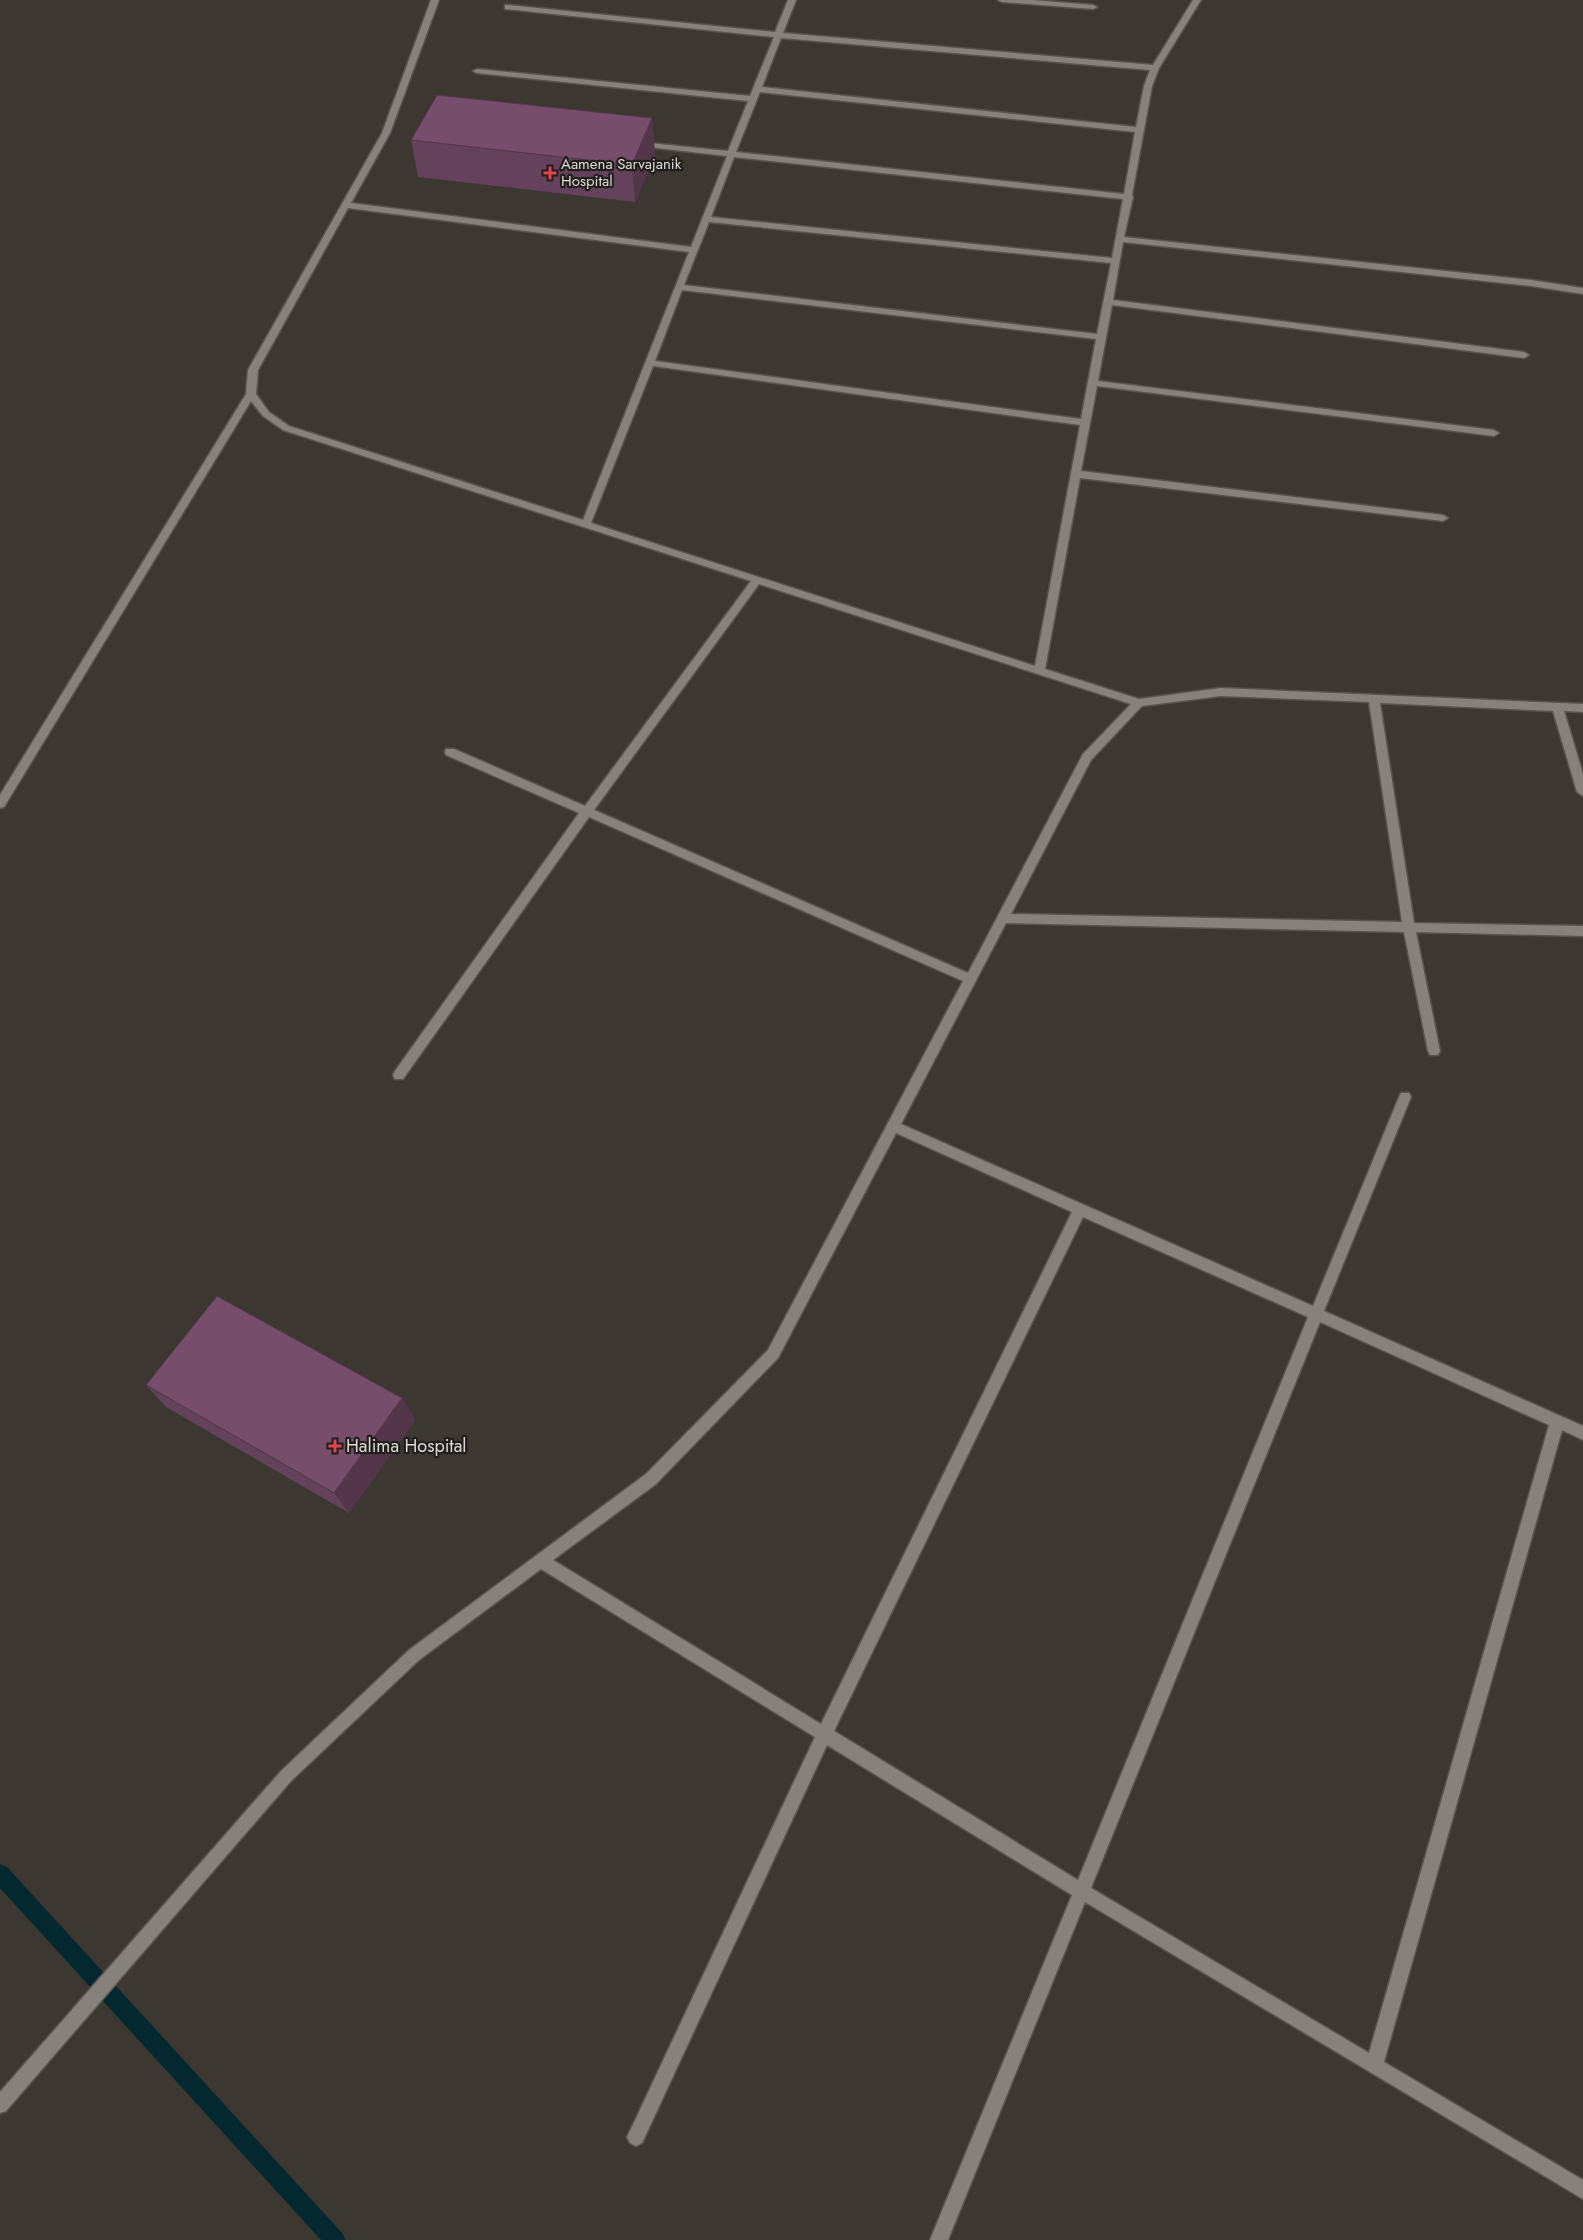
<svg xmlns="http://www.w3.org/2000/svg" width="1583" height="2240" font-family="Jost,sans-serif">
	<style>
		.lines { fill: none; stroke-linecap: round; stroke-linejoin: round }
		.stream { fill: #03282f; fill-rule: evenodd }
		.minor-casing { stroke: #57534e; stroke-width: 3 }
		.minor { fill: #87817b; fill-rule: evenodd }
		.wall { fill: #65425b }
		.shaded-wall { fill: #53364a }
		.building { fill: #764d6a; stroke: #53364a }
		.health-dot { fill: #e0444e; stroke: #211f1c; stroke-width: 2 }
		.labels { text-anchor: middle; stroke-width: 4.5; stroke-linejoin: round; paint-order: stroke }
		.far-poi-label { font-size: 15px; fill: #dedad7; stroke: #211f1c; text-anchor: start }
		.poi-label { font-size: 18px; fill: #dedad7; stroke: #211f1c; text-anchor: start }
	</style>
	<rect width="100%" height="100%" fill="#3d3732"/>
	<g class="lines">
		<path class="stream" d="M0 1864 7 1867 342 2233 346 2240H321L0 1888Z"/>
		<g class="minor-casing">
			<path id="minor" d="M431 0H439L390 133 351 203 691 247 727 156 639 146 635 144 639 142 728 151 748 101 477 73 473 71 477 69 750 96 774 37 505 9V5H508L775 32 788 0H796L783 33 1153 65 1193 0H1201L1159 68 1152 86 1132 195 1133 197 1124 237 1531 280 1583 288V294L1531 286 1123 242 1113 300 1524 352 1529 355 1524 358 1112 305 1098 381 1494 430 1499 433 1494 436 1097 386 1081 471 1443 515 1448 518 1443 521 1080 478 1045 669 1139 699 1221 688 1583 704V712L1564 711 1583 774V796L1577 792 1553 711 1380 703 1414 923 1583 926V936L1416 932 1440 1051 1438 1055H1430L1428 1051 1404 932 1006 923 901 1124 1313 1306 1399 1097 1401 1093H1409L1411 1097 1324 1311 1583 1426V1440L1562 1430 1384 2062 1583 2180V2199L1085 1902 948 2240H930L1072 1895 827 1745 642 2143 636 2146 630 2143 627 2137 630 2131 815 1737 541 1569 419 1660 291 1781 6 2111 0 2113V2092L281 1771 409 1650 646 1474 768 1350 963 981 589 817 403 1079H395L393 1075 395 1071 579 813 446 755 445 752 446 749H454L585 806 751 581 283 430 263 416 251 401 4 807 0 808V795L246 394 248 370 382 133ZM781 38 1150 70 1144 86 1136 127 762 87ZM760 92 1135 132 1124 194 736 152ZM734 157 1123 199 1112 258 711 217ZM348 208 689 252 583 520 289 426 269 412 256 394 258 370ZM709 222 1111 263 1097 334 684 285ZM682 290 1096 339 1081 419 655 361ZM653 366 1080 425 1035 666 591 523ZM759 584 1131 704 1083 754 968 973 594 810ZM1221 696 1369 702 1402 922 1011 914 1091 760 1142 706ZM896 1133 1072 1212 821 1724 553 1560 656 1484 778 1358ZM1083 1217 1308 1317 1078 1880 834 1731ZM1320 1322 1549 1425 1369 2053 1091 1888Z
				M998 0H1031L1093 5 1097 7 1093 9 1002 2Z"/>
		</g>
		<use href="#minor" class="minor"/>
	</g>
	<path class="wall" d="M652 118 655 155 635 202 418 177 411 140Z
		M146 1385 402 1398 415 1420 349 1513 166 1407Z"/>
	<path class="shaded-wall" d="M652 118 655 155 635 202 632 165Z
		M402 1398 415 1420 349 1513 334 1493Z"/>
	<path class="building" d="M437 95 652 118 632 165 411 140Z
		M217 1296 402 1398 334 1493 146 1385Z"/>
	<g class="health-dot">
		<path d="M547.5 165.5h5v5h5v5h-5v5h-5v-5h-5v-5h5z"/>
		<path d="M332.5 1438.5h5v5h5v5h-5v5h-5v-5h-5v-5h5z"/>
	</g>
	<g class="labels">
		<g class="far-poi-label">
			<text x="561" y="169">Aamena Sarvajanik<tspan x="561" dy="17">Hospital</tspan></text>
		</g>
		<g class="poi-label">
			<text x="346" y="1452">Halima Hospital</text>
		</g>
	</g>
</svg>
